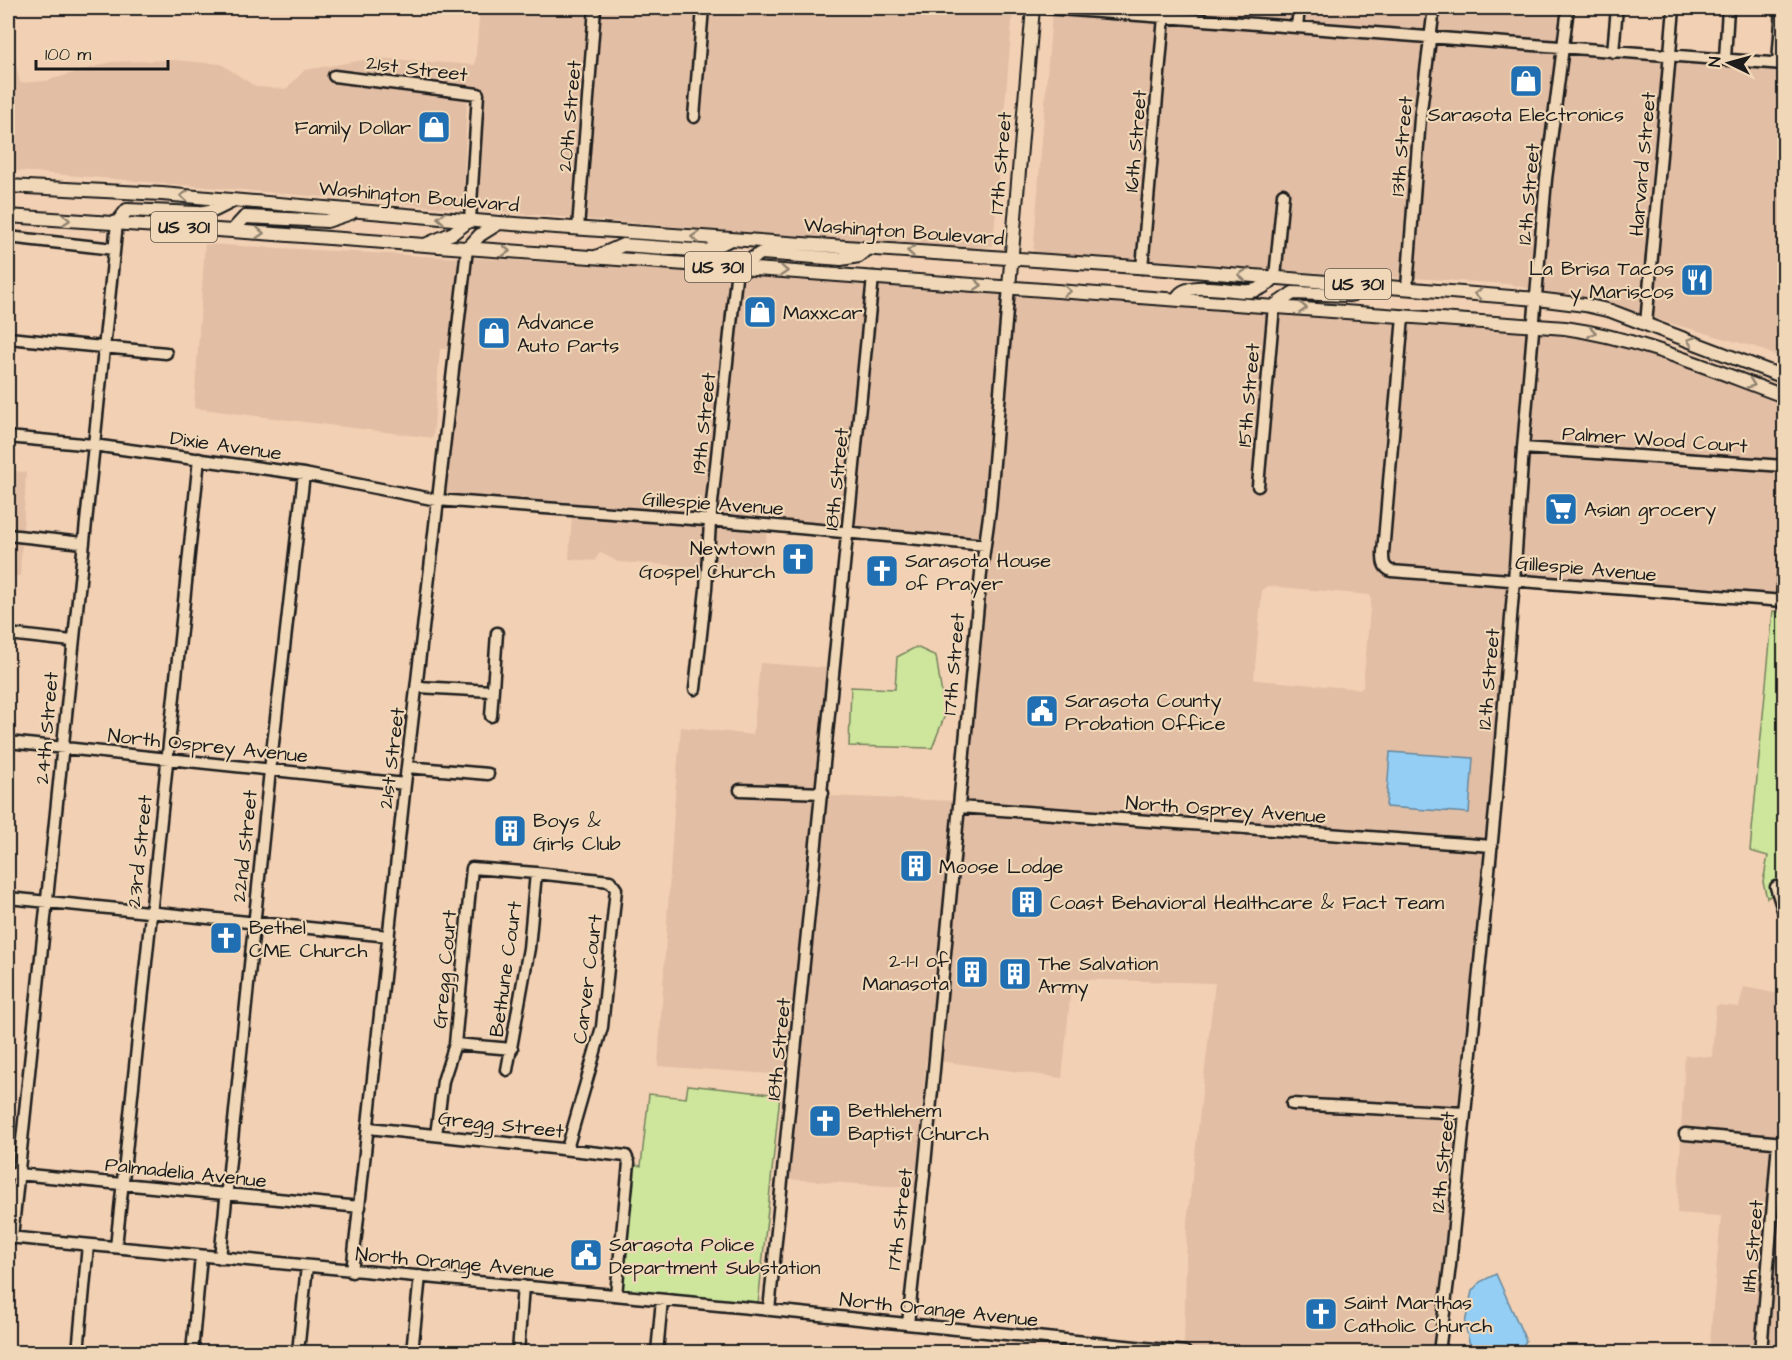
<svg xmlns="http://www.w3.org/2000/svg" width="1792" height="1360" font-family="'Architects Daughter',sans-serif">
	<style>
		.built { fill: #e2bea4; fill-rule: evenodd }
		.green { fill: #cde69c; stroke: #74815c; stroke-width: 1.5 }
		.water { fill: #94cef4; stroke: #64879e; stroke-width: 1.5 }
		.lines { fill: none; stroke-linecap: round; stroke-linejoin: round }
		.minor-casing { stroke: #1c1c1c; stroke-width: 15 }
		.major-casing { stroke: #1c1c1c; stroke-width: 16 }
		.minor { stroke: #f0d7b7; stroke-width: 10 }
		.major { stroke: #f0d7b7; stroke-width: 12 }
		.oneway { stroke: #918371 }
		.labels { text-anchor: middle; stroke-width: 4.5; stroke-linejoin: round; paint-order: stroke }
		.shield { fill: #f0d7b7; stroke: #5c544a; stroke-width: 1.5 }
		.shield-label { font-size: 18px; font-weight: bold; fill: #1c1c1c }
		.street-label { font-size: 20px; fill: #1c1c1c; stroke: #f0d7b7 }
		.poi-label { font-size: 20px; fill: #1c1c1c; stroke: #f0d7b7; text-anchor: start }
	</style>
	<rect width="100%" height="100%" fill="#f2d0b3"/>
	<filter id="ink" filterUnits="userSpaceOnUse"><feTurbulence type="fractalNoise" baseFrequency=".0167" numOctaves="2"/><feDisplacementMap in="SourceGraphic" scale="12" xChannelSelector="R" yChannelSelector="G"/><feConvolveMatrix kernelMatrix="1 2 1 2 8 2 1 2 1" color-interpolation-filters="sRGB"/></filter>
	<g filter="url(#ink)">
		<path class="built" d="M480 8H590L573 218 476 210 483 95 478 90 330 71 328 80 467 97 463 209 8 170V47L12 48 20 83 46 81 111 62 172 60 221 64 256 87 286 89 305 70 376 58 475 65Z
			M601 8H698L689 121 699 122 708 8H974L1013 10 993 246 953 249 584 219Z
			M1112 8H1429L1426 31Z
			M1439 8H1563L1558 40 1437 31Z
			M1052 13 1159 21 1137 262 1033 255Z
			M1169 22 1425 42 1403 278 1281 270 1289 191 1279 189 1271 270 1148 262Z
			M1435 43 1557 52 1541 174 1532 289 1508 284 1413 278 1425 121Z
			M1567 53 1664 60 1642 315 1597 301 1542 291 1551 180Z
			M1674 60 1784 68V359L1755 347 1652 318Z
			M205 244 461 258 451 349H440L433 438 194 408Z
			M472 258 731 273 706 517 573 506 572 504 443 496Z
			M741 274 867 283 844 527 716 517Z
			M878 284 1003 292 981 539 854 528Z
			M1014 293 1268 310 1252 490 1262 491 1279 311 1398 320 1378 552 1379 570 1384 574 1509 585 1487 841 964 803 986 573 995 509ZM1267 586 1370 595 1371 599 1363 686 1361 689 1256 680 1254 678 1262 590Z
			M1408 321 1529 330 1518 443 1510 576 1393 567 1389 563 1388 553Z
			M1539 331 1565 333 1639 348 1784 401V461L1528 443Z
			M1528 453 1784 470 1777 596 1520 577Z
			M8 471 26 472 23 532 8 530Z
			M572 515 705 526 702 567 618 562 600 552 595 560 597 561 569 559Z
			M715 527 767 530 764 571 712 568Z
			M8 539 22 541 20 576H8Z
			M760 663 830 668 818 788 735 785V794L817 797 784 1122 787 1075 658 1066 675 795 681 727 753 735Z
			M828 796 954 801 930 1059H926L916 1188 788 1179Z
			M964 812 1486 850 1460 1108 1287 1100 1288 1109 1459 1118 1443 1280 1434 1352H1230L1184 1348 1187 1222 1215 983 1072 979 1062 1078 940 1061Z
			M1744 987 1784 995V1138L1681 1130 1685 1055 1712 1057 1716 1005 1739 1007Z
			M1681 1139 1773 1146 1756 1352H1709L1721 1216 1677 1213Z
			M1783 1147H1784V1352H1766Z"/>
		<path class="green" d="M1773 611 1784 612V887L1767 898 1763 882 1768 856 1750 851Z
			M916 647 936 656 945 715 932 748 849 746 851 687 895 689 897 657Z
			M688 1085 780 1095 758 1304 621 1290 634 1165 641 1166 649 1094 686 1098Z"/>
		<path class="water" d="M1390 752 1473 758 1469 813 1386 807Z
			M1496 1274 1526 1341 1519 1352H1477L1469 1342 1465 1323 1472 1291 1480 1282Z"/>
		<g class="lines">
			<g class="minor-casing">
				<path id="minor" d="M1046 8 1784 64
					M1297 27 1299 8
					M1613 52 1617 8
					M1725 59 1728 8
					M1778 63 1782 8
					M334 76 478 94 470 220
					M694 117 703 8
					M578 228 595 8
					M8 237 114 249
					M1142 268 1164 17
					M1275 277 1283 194
					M1407 288 1420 118 1434 8
					M1403 316 1383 553C1383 562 1383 567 1391 571L1784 601
					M1646 324 1674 8
					M8 338 166 353
					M8 437 93 445 304 474 437 500 732 522 985 545
					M1523 448 1784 466
					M1258 486 1274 306
					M8 535 83 543
					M1782 601 1784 564
					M8 634 72 641
					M418 687 492 691
					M695 689 706 589 710 522 737 268
					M491 716 497 633
					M8 742 405 784
					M407 767 488 774
					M740 790 823 793
					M959 807 1492 846
					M1776 887 1784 913
					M8 898 389 936
					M455 1044 512 1049
					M507 1070 529 948 536 873
					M1292 1104 1465 1113
					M369 1128 626 1156 629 1163 616 1295
					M1685 1134 1784 1143
					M436 1135 443 1081 455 1044 472 868 536 873 610 881 616 889 602 1027 567 1149
					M8 1173 360 1207
					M8 1237C262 1262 517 1285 771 1310 909 1324 1047 1339 1185 1352
					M12 1237C46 899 81 561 117 223
					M116 1247 199 459
					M220 1258 270 770 304 474
					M352 1272 405 784 467 249
					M769 1310 873 277
					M908 1324 924 1175 981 573 990 509 1009 287
					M78 1352 88 1245
					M192 1352 201 1256
					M298 1352 307 1266
					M412 1352 420 1276
					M518 1352 523 1286
					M657 1352 662 1300
					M1439 1352 1450 1265 1496 800 1514 581 1523 448 1546 179 1568 8
					M1761 1352 1778 1142"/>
			</g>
			<g class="major-casing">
				<path id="major" d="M8 186 162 194 499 223 1180 270 1537 299 1585 305 1611 311 1784 377
					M8 216 232 231 1565 328C1642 339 1712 370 1784 396
					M117 223 127 210 198 213 215 210 233 201
					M232 231 245 217 327 221 351 213
					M427 244 453 233 470 220
					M467 249 480 235 499 223
					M596 257 623 245 707 251 729 240
					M737 268 761 253 841 259 859 256 869 248
					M1009 287 1033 8
					M1177 299C1185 278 1233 293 1251 291 1261 290 1268 284 1275 277
					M1274 306 1293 293 1348 295 1354 294 1367 285"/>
			</g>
			<use href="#minor" class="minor"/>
			<use href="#major" class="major"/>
		</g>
		<defs><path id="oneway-chevron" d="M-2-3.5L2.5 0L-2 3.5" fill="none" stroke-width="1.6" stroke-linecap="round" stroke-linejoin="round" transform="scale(1.5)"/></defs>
		<g class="oneway">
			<use href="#oneway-chevron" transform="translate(184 196) rotate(-175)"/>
			<use href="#oneway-chevron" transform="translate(441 218) rotate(-175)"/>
			<use href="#oneway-chevron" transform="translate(66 220) rotate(3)"/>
			<use href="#oneway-chevron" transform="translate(260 233) rotate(4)"/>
			<use href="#oneway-chevron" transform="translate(695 237) rotate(-176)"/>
			<use href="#oneway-chevron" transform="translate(506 251) rotate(4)"/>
			<use href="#oneway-chevron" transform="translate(911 251) rotate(-176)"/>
			<use href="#oneway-chevron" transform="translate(784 271) rotate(4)"/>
			<use href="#oneway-chevron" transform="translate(1242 275) rotate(-176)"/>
			<use href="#oneway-chevron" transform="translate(978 285) rotate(4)"/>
			<use href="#oneway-chevron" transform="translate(1067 291) rotate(5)"/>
			<use href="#oneway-chevron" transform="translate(1478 294) rotate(-175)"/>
			<use href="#oneway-chevron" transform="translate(1303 308) rotate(4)"/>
			<use href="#oneway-chevron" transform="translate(1592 332) rotate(9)"/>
			<use href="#oneway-chevron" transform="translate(1691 341) rotate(-159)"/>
			<use href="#oneway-chevron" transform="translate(1751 384) rotate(20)"/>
		</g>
	</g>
	<defs>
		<g id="shop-square" transform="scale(1.725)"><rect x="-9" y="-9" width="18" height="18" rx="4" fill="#1f6fb2" stroke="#f0d7b7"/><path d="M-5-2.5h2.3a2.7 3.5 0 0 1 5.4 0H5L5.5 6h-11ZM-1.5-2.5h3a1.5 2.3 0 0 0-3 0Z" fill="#fff"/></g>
		<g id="restaurant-square" transform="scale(1.725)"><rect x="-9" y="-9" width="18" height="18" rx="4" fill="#1f6fb2" stroke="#f0d7b7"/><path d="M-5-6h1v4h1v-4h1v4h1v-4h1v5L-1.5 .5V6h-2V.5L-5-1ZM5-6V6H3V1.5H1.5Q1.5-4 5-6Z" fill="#fff"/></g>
		<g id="supermarket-square" transform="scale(1.725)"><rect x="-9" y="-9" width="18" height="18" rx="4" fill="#1f6fb2" stroke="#f0d7b7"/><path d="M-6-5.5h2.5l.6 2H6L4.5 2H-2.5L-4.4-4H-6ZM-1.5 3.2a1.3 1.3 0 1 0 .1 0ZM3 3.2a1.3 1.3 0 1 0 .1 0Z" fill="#fff"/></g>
		<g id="church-square" transform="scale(1.725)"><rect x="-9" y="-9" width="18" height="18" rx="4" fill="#1f6fb2" stroke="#f0d7b7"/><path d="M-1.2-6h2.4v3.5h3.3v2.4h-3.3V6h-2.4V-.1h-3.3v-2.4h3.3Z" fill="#fff"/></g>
		<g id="civic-square" transform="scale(1.725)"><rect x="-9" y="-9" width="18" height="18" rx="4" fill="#1f6fb2" stroke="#f0d7b7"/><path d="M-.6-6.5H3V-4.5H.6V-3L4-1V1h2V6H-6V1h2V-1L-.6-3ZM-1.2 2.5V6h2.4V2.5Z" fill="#fff"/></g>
		<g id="building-square" transform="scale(1.725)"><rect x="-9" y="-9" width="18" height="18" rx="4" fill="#1f6fb2" stroke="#f0d7b7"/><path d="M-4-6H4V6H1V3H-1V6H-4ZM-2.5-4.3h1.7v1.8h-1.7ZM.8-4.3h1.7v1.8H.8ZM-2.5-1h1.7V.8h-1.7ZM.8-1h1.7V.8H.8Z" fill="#fff"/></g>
	</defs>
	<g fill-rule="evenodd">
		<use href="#shop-square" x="1526" y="81"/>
		<use href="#shop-square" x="434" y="127"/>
		<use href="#restaurant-square" x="1697" y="280"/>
		<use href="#shop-square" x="760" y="312"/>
		<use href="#shop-square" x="494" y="333"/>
		<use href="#supermarket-square" x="1561" y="509"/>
		<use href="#church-square" x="798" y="559"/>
		<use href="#church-square" x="882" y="571"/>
		<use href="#civic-square" x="1042" y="711"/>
		<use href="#building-square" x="510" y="831"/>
		<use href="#building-square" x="916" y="866"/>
		<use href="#building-square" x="1027" y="902"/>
		<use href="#church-square" x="226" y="938"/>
		<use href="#building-square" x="972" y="972"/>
		<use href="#building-square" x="1015" y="974"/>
		<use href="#church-square" x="825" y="1121"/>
		<use href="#civic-square" x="586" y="1255"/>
		<use href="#church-square" x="1321" y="1314"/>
	</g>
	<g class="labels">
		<g class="shield">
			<rect x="151" y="212" width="66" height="30" rx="4.5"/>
			<rect x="685" y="252" width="66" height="30" rx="4.5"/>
			<rect x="1325" y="269" width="66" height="30" rx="4.5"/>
		</g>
		<g class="shield-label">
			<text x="184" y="233">US 301</text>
			<text x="718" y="273">US 301</text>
			<text x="1358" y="290">US 301</text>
		</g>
		<g class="street-label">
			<text transform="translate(417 68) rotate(7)" y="7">21st Street</text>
			<text transform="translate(569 116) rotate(-85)" y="7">20th Street</text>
			<text transform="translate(1135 141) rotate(-85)" y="7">16th Street</text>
			<text transform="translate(1401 146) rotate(-85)" y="7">13th Street</text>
			<text transform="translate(1000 163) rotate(-85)" y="7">17th Street</text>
			<text transform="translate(1642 164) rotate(-85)" y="7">Harvard Street</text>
			<text transform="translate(1528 194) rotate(-85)" y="7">12th Street</text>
			<text transform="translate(419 196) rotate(5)" y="7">Washington Boulevard</text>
			<text transform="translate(904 231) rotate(4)" y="7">Washington Boulevard</text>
			<text transform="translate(1248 395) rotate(-85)" y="7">15th Street</text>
			<text transform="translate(703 423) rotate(-84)" y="7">19th Street</text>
			<text transform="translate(1655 439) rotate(4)" y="7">Palmer Wood Court</text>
			<text transform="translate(226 445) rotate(8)" y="7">Dixie Avenue</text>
			<text transform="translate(836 479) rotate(-84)" y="7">18th Street</text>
			<text transform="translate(713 503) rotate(4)" y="7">Gillespie Avenue</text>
			<text transform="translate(1586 568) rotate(5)" y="7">Gillespie Avenue</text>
			<text transform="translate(953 664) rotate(-85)" y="7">17th Street</text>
			<text transform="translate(1488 679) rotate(-85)" y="7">12th Street</text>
			<text transform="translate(46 728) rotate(-85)" y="7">24th Street</text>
			<text transform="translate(208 745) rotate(6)" y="7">North Osprey Avenue</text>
			<text transform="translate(391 758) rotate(-83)" y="7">21st Street</text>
			<text transform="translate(1226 809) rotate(4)" y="7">North Osprey Avenue</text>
			<text transform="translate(244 846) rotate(-84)" y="7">22nd Street</text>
			<text transform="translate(139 851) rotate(-84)" y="7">23rd Street</text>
			<text transform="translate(444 969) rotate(-85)" y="7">Gregg Court</text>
			<text transform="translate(505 969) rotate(-82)" y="7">Bethune Court</text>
			<text transform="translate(587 979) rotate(-83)" y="7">Carver Court</text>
			<text transform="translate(778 1049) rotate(-84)" y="7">18th Street</text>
			<text transform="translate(501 1124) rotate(6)" y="7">Gregg Street</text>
			<text transform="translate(1442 1162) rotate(-84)" y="7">12th Street</text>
			<text transform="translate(186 1172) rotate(6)" y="7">Palmadelia Avenue</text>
			<text transform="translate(899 1219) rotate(-83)" y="7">17th Street</text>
			<text transform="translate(1752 1246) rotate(-85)" y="7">11th Street</text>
			<text transform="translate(455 1262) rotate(5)" y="7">North Orange Avenue</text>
			<text transform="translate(939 1309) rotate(6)" y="7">North Orange Avenue</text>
		</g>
		<g class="poi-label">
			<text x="1526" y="121" text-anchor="middle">Sarasota Electronics</text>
			<text x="411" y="134" text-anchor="end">Family Dollar</text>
			<text x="1674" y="275" text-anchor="end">La Brisa Tacos<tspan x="1674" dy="23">y Mariscos</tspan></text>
			<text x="783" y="319">Maxxcar</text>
			<text x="517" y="329">Advance<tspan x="517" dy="23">Auto Parts</tspan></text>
			<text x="1584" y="516">Asian grocery</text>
			<text x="775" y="555" text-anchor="end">Newtown<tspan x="775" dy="23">Gospel Church</tspan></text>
			<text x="905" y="567">Sarasota House<tspan x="905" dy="23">of Prayer</tspan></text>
			<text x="1065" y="707">Sarasota County<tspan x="1065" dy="23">Probation Office</tspan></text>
			<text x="533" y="827">Boys &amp;<tspan x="533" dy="23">Girls Club</tspan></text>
			<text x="939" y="873">Moose Lodge</text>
			<text x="1050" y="909">Coast Behavioral Healthcare &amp; Fact Team</text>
			<text x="249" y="934">Bethel<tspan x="249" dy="23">CME Church</tspan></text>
			<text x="949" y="967" text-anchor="end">2-1-1 of<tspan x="949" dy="23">Manasota</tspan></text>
			<text x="1038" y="970">The Salvation<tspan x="1038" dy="23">Army</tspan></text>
			<text x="848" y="1117">Bethlehem<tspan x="848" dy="23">Baptist Church</tspan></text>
			<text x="609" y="1251">Sarasota Police<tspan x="609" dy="23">Department Substation</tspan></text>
			<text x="1344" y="1309">Saint Marthas<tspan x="1344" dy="23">Catholic Church</tspan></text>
		</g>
	</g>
	<rect width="1792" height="1360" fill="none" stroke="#f0d7b7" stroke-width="30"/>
	<rect x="15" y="15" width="1762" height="1330" fill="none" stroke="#1c1c1c" stroke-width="2" filter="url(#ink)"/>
	<g transform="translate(1729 63) rotate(275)" stroke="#f0d7b7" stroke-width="4.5" paint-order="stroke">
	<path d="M0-4.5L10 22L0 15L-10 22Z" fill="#1c1c1c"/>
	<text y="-9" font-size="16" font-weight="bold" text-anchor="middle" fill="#1c1c1c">N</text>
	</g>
	<path d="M36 60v9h132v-9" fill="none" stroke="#1c1c1c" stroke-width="3"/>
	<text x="45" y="60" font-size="18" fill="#1c1c1c" stroke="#f0d7b7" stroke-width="4.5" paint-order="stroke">100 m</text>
</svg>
